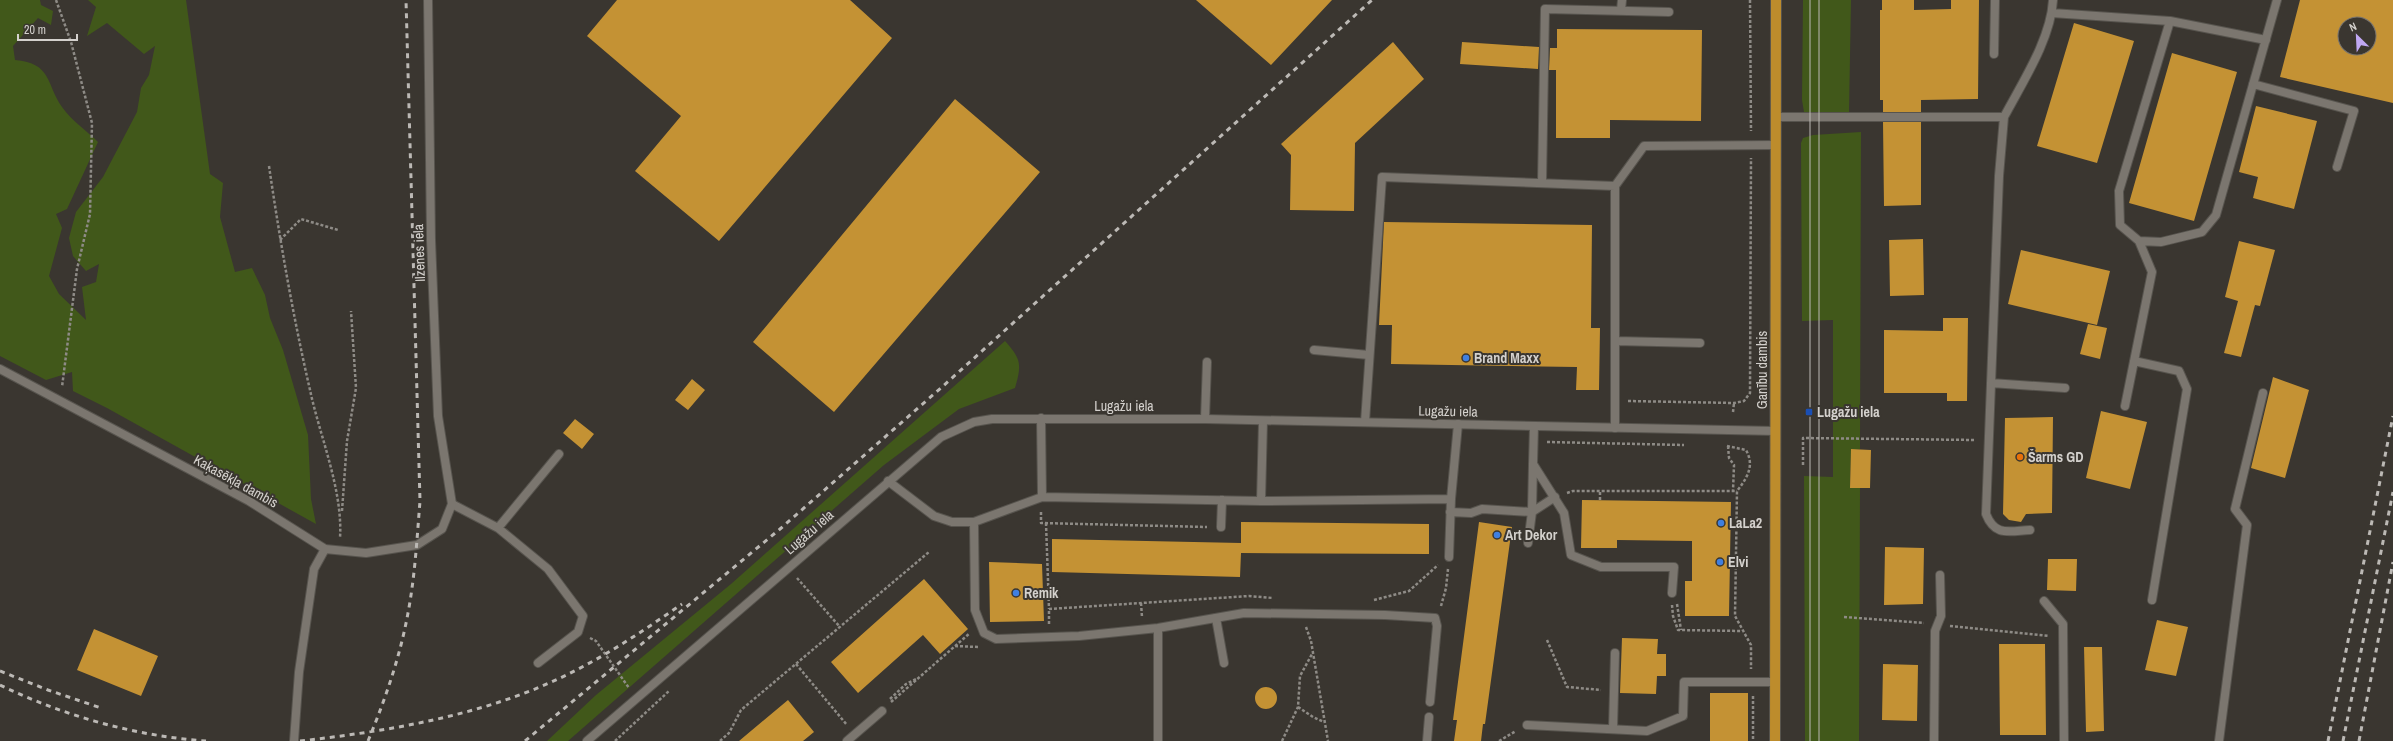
<svg xmlns="http://www.w3.org/2000/svg" width="2393" height="741" font-family="'Archivo Narrow',sans-serif">
	<style>
		.green { fill: #41581a }
		.building { fill: #c49234; fill-rule: evenodd }
		.lines { fill: none; stroke-linecap: round; stroke-linejoin: round }
		.service-casing { stroke: #57544e; stroke-width: 10 }
		.minor-casing { stroke: #57544e; stroke-width: 10 }
		.tertiary-casing { stroke: #57544e; stroke-width: 10 }
		.primary-casing { stroke: #57544e; stroke-width: 12 }
		.path { stroke: #8e8b86; stroke-width: 2.5; stroke-dasharray: 3 2; stroke-linecap: butt }
		.service { stroke: #7b766f; stroke-width: 8 }
		.minor { stroke: #7b766f; stroke-width: 8 }
		.tertiary { stroke: #7b766f; stroke-width: 8 }
		.primary { stroke: #bd8c2c; stroke-width: 10 }
		.tram { stroke: #bcb9b5; stroke-width: 1 }
		.rail { stroke: #bcb9b5; stroke-width: 3; stroke-dasharray: 5 5; stroke-linecap: butt }
		.shop-dot { fill: #3f7fe0; stroke: #3a3630; stroke-width: 1.5 }
		.transit-dot { fill: #1a4fb4; stroke: #3a3630; stroke-width: 1.5 }
		.food-dot { fill: #e8710a; stroke: #3a3630; stroke-width: 1.5 }
		.labels { text-anchor: middle; stroke-width: 4; stroke-linejoin: round; paint-order: stroke }
		.street-label { font-size: 14px; fill: #d4d1cd; stroke: #3a3630 }
		.poi-label { font-size: 14px; font-weight: bold; fill: #d4d1cd; stroke: #3a3630; text-anchor: start }
	</style>
	<rect width="100%" height="100%" fill="#3a3630"/>
	<path class="green" d="M0 0H40L41 5 53 11 51 25 38 18 13 46 15 60C52 63 46 84 62 107 71 120 87 131 98 142L67 209 56 214 62 228 49 276 59 294 86 320 82 287 96 282 99 264 86 271 73 256 69 238 76 212 103 177 137 112 141 88 149 75 155 46 144 54 107 23 87 36 96 7 88 0H186L210 174 223 183 220 217 235 272 252 268 265 295 270 318 283 350 308 435 311 499 316 524 107 408 73 391 72 372 46 380 0 356Z
		M1803 0H1851L1849 113 1804 112 1802 100Z
		M1861 132 1860 449 1851 450 1850 487 1860 488 1859 741H1805L1804 476 1833 477V320L1802 321 1801 143 1803 138 1813 135Z
		M1005 341C1021 359 1022 364 1015 388L959 409 884 465 568 741H547L596 695 731 584Z"/>
	<path class="building" d="M617 0H850L892 38 719 241 635 171 681 116 587 36Z
		M1196 0H1332L1271 65Z
		M1882 0H1914V10L1951 9V0H1979L1978 99 1921 100V112H1883V100H1880V10H1882Z
		M2300 0H2393V103L2280 77ZM2345 24H2369V48H2345Z
		M2074 23 2134 41 2097 163 2037 146Z
		M1557 29 1702 30 1701 121 1610 120V138H1556V70H1549L1550 48H1557Z
		M1393 42 1424 79 1355 143 1354 211 1290 210 1291 155 1281 144Z
		M1462 42 1539 47 1538 69 1460 64Z
		M2172 53 2237 72 2194 221 2129 203Z
		M955 99 1040 172 834 412 753 342Z
		M2256 106 2317 121 2294 209 2253 198 2258 177 2239 172Z
		M1883 122H1921V205L1884 206Z
		M1384 222 1592 225 1591 328H1600L1599 390H1576L1577 367 1391 364 1392 325H1379Z
		M1923 239 1924 295 1890 296 1889 240Z
		M2239 241 2275 250 2260 306 2255 305 2241 357 2224 353 2238 301 2225 297Z
		M2021 250 2110 271 2097 325 2008 304Z
		M1943 318H1968L1967 401H1947V393H1884V330L1943 331Z
		M2088 324 2107 328 2100 359 2080 354Z
		M2273 377 2309 390 2285 478 2251 468Z
		M692 379 705 390 688 410 675 400Z
		M2101 411 2147 422 2130 489 2086 478Z
		M2053 417 2052 513 2026 514 2021 522 2009 520 2003 514 2005 418Z
		M575 419 594 434 582 449 563 433Z
		M1851 449 1871 450 1870 488H1850Z
		M1582 500 1731 502 1729 616H1685V581H1692V541L1617 540V548H1581Z
		M1241 522 1429 524V554L1241 553 1240 577 1052 572V539L1241 543Z
		M1479 522 1512 527 1485 724H1483L1481 741H1454L1457 720H1453Z
		M1885 547 1924 548 1923 604 1884 605Z
		M2048 559H2077L2076 591 2047 590Z
		M989 562 1042 564 1044 621 990 622Z
		M924 579 968 629 940 654 923 635 858 693 831 662Z
		M2157 620 2188 627 2176 676 2145 670Z
		M94 629 158 656 141 696 77 670Z
		M1622 638 1658 639 1657 654H1666V676H1657L1656 694 1620 693Z
		M1999 644H2045L2046 735H2000Z
		M2084 647H2102L2104 731 2086 732Z
		M1883 664 1918 665 1917 721 1882 720Z
		M1255 698a11 11 0 1 1 22 0a11 11 0 1 1-22 0Z
		M1710 693H1748V741H1710Z
		M788 700 814 732 803 741H739Z"/>
	<g class="lines">
		<g class="service-casing">
			<path id="service" d="M1621 10 1622 0
				M2052 13 2170 21 2119 191 2120 225 2139 241 2161 242 2202 232 2216 215 2277 0
				M2170 21 2266 40
				M1994 54 1995 0
				M2253 84 2354 111 2337 167
				M1776 117H2004L1999 176 1986 514C1995 537 2009 531 2030 530
				M2004 117C2022 83 2051 39 2053 0
				M1542 183 1545 9 1669 12
				M1615 186 1644 146 1776 145
				M1314 350 1369 355
				M2134 361 2179 371 2187 389 2152 600
				M1991 383 2065 388
				M2125 406 2152 272 2139 241
				M1205 419 1207 362
				M1365 422 1382 177 1615 186V341L1700 343
				M1615 428V341
				M452 504 498 528 548 569 583 616 578 632 538 663
				M498 528 559 454
				M2044 601 2063 624 2064 741
				M1216 618 1224 663
				M1527 725 1647 731 1683 716 1684 682H1775
				M1613 729 1615 653
				M294 741 299 672 314 569 325 549
				M1427 741 1429 717
				M1934 741 1935 631 1941 616 1940 575
				M2219 741 2247 525 2235 509 2263 393"/>
		</g>
		<g class="minor-casing">
			<path id="minor" d="M0 369 249 501 325 549 366 553 417 545 442 529 452 504 438 416 431 240 428 0
				M1041 418 1042 497
				M1534 426 1533 464 1564 513 1571 555 1601 567H1674L1672 593
				M888 481 934 516 952 522H974L1042 497 1261 501 1451 499
				M1261 501 1263 421
				M1450 512 1471 513 1482 509 1532 512 1555 497
				M974 522 975 610 984 633 996 639 1079 636 1158 628 1244 613 1385 615 1435 618 1437 626 1430 702
				M1221 527 1222 500
				M1528 543 1532 512 1533 464
				M1449 557 1451 499 1458 424
				M1158 628V741
				M847 741 882 711"/>
		</g>
		<g class="tertiary-casing">
			<path id="tertiary" d="M587 741 941 437 974 422 992 419H1205L1776 431"/>
		</g>
		<g class="primary-casing">
			<path id="primary" d="M1775 741 1776 0"/>
		</g>
		<path class="path" d="M56 0 71 42 92 123 90 214 77 269 62 387
			M1750 0 1751 131
			M269 166C280 241 293 316 310 390 320 437 343 490 340 538
			M280 240 301 219 338 230
			M1628 401 1734 403 1744 401 1750 393 1751 158
			M1733 412 1734 403
			M1547 442 1684 445
			M1727 446 1746 450C1755 466 1747 478 1737 491L1735 616 1751 645V669
			M1728 446 1729 458 1734 465 1733 491
			M1803 465V438L1975 440
			M1567 493 1573 491H1737
			M1600 500V491
			M342 511 347 441 356 388 351 311
			M1041 512V523L1207 527
			M1046 523 1049 609
			M797 578 840 627
			M1374 600 1409 591 1438 565
			M1141 603 1142 617
			M1677 604 1681 630
			M1672 605 1673 616 1678 630 1742 631
			M1441 606 1446 588 1448 569
			M1844 617 1924 623
			M1049 624V609L1249 596 1273 598
			M1950 626 2049 636
			M1306 627 1311 641 1328 741
			M590 638 596 641 629 688
			M1547 640 1567 687 1601 690
			M955 646 978 647
			M796 664 847 725
			M1753 696V741
			M890 699 906 684 916 679
			M891 702 970 633
			M1298 707 1313 717 1324 722
			M615 741 669 691
			M720 741 729 733 741 710 929 552
			M1282 741 1298 707 1300 676 1312 654
			M1499 741 1516 731"/>
		<use href="#service" class="service"/>
		<use href="#minor" class="minor"/>
		<use href="#tertiary" class="tertiary"/>
		<use href="#primary" class="primary"/>
		<path class="tram" d="M1810 0V741
			M1819 0V741"/>
		<path class="rail" d="M0 671 48 690 101 708
			M0 685C64 716 135 736 206 741
			M300 741C398 730 497 713 584 666 618 648 650 626 682 604
			M368 741C385 700 400 657 408 613 415 576 417 538 420 501L406 0
			M525 741 780 529 942 387 1372 0
			M2328 741 2393 416
			M2343 741 2393 492
			M2359 741 2393 562"/>
	</g>
	<g class="shop-dot">
		<circle cx="1466" cy="358" r="4"/>
		<circle cx="1721" cy="523" r="4"/>
		<circle cx="1497" cy="535" r="4"/>
		<circle cx="1720" cy="562" r="4"/>
		<circle cx="1016" cy="593" r="4"/>
	</g>
	<rect class="transit-dot" x="1805" y="408" width="8" height="8" rx="2"/>
	<circle class="food-dot" cx="2020" cy="457" r="4"/>
	<g class="labels">
		<g class="street-label">
			<text transform="translate(419 253) rotate(-92)" y="5">Ilzenes iela</text>
			<text transform="translate(1762 370) rotate(-90)" y="5">Ganību dambis</text>
			<text x="1124" y="411">Lugažu iela</text>
			<text transform="translate(1448 411) rotate(1)" y="5">Lugažu iela</text>
			<text transform="translate(236 481) rotate(29)" y="5">Kaķasēkļa dambis</text>
			<text transform="translate(809 532) rotate(-41)" y="5">Lugažu iela</text>
		</g>
		<g class="poi-label">
			<text x="1474" y="363">Brand Maxx</text>
			<text x="1817" y="417">Lugažu iela</text>
			<text x="2028" y="462">Šarms GD</text>
			<text x="1729" y="528">LaLa2</text>
			<text x="1505" y="540">Art Dekor</text>
			<text x="1728" y="567">Elvi</text>
			<text x="1024" y="598">Remik</text>
		</g>
	</g>
	<g transform="translate(2357 36) rotate(336)"><circle r="19" fill="#3a3630" stroke="#78746f"/>
	<path d="M0-3L7 15L0 10L-7 15Z" fill="#c0a8f3"/>
	<text y="-6" font-size="11" font-weight="bold" text-anchor="middle" fill="#d4d1cd">N</text>
	</g>
	<path d="M18 34v6h59v-6" fill="none" stroke="#d4d1cd" stroke-width="2"/>
	<text x="24" y="34" font-size="12" fill="#d4d1cd" stroke="#3a3630" stroke-width="3" paint-order="stroke">20 m</text>
</svg>
